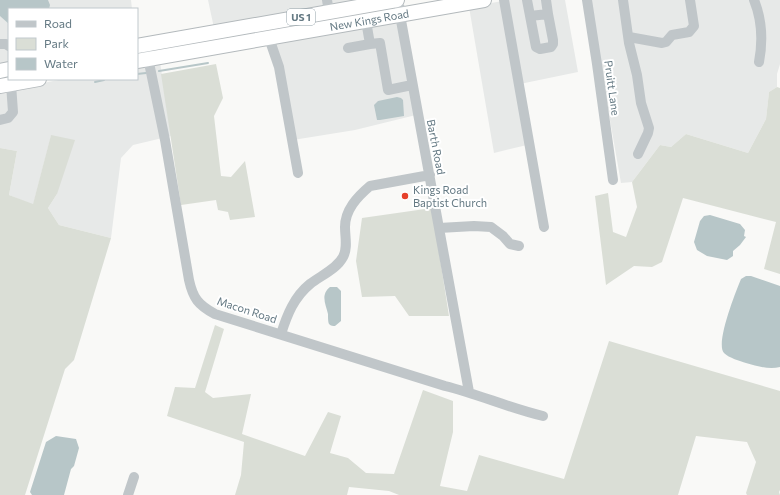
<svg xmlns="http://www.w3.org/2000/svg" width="780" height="495" font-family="Commissioner,sans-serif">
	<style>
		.built { fill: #e7e9e8 }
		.green { fill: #daded6 }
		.water { fill: #b7c6c8 }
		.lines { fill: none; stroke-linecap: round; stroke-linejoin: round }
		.stream { stroke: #b7c6c8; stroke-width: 2 }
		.highway-casing { stroke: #b3b9bc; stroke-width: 16 }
		.minor { stroke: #c0c6c9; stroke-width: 10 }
		.highway { stroke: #fff; stroke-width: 14 }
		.poi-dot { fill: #e6402a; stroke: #fff; stroke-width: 1.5 }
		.labels { text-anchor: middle; stroke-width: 4; stroke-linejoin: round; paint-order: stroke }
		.shield { fill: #fff; stroke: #92a1a8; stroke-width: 1 }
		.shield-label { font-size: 10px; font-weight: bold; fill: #647983 }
		.street-label { font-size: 11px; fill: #647983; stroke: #fff }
		.poi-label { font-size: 11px; fill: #647983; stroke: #fff; text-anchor: start }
	</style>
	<rect width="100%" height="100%" fill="#f9f9f7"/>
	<path class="built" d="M0 0H131L132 9H9V63L0 65Z
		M208 0H370L214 28Z
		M508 0H565L578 72 515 85 527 145 494 153 469 7Z
		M589 0H780V64L777 74V87L769 92 766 119 748 153 686 134 671 147 660 145 632 182 621 183Z
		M398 20 416 115 355 130 293 140 275 40Z
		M160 62 171 136 133 145 121 158 111 238 59 225 48 208 57 194 51 136 33 205 9 195 17 151 0 148V91L64 79H137V66Z"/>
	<path class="green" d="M216 64 223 98 214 116 221 176 231 177 245 161 255 217 230 220 228 212 218 210 216 200 181 205 161 74Z
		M777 87 780 88V274L764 269 776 222 683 198 662 262 652 267 634 266 606 285 595 196 608 193 613 232 626 237 637 207 632 182 660 145 671 147 686 134 748 153 766 119 769 92Z
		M51 135 75 140 57 194 48 208 59 225 111 238 74 360 65 369 25 495H0V148L17 151 9 195 33 204Z
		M432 208 449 316H409L395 296 362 297 356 261 362 218Z
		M215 325 224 329 205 392 213 398 251 394 242 434 305 456 328 412 341 416 330 453 348 458 366 473 394 474 423 390 453 401V432L440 486 467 491 479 455 564 479 609 341 780 391V490L779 492 780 495H747L746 493 756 462 747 442 696 436 678 495H399L389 491 349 487 347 495H235L241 475 244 442 167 416 175 387 195 388Z"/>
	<path class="water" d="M0 0H48L50 5 49 9H9V24L0 16Z
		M397 97 401 98 403 100 404 116 380 120H377L374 105 378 101Z
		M710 215 740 224 745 230 744 236 746 237 740 245 733 251V256L727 260 707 256 697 250 694 242 700 221 704 216Z
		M746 276H751L780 286V367C769 370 757 366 746 363 740 361 729 358 724 353 715 344 736 291 741 279Z
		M330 287H337L341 291V321L335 326C333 326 331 326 329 324 328 322 328 317 328 314 326 305 320 295 330 287Z
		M56 436 76 439 79 448 74 466 71 469 64 495H32L30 492 46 442Z"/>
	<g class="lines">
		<path class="stream" d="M159 71 208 63
			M137 74 146 73
			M95 82 104 80"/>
		<g class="highway-casing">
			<g id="highway">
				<path d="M137 46 397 0"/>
				<path id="s1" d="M137 61 484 0"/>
				<path d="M0 71 9 69"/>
				<path d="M0 86 39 79"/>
			</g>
		</g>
		<path class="minor" d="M327 0 329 12
			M504 0 544 227
			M527 0 536 47 540 49 551 47 553 44V40L548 14 530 16
			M546 0 548 14
			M587 0 597 64 613 180
			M623 0 629 43 637 75 641 103 649 128 648 133 638 154
			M754 0C762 20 763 41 759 62
			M400 8V15L469 392
			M629 37 662 43 666 42 672 35 689 32 694 26 690 0
			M269 38 279 67 298 173
			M0 44H6L9 46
			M370 44 380 43 388 90 412 85
			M348 48 370 44 366 21
			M147 53 165 140 189 280C193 298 198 305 215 314L445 386C478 394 509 408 543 416
			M0 120 8 118 13 112 11 84
			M439 228 474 226 491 227 503 236 510 244 519 246
			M281 334C287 315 294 297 310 284 320 276 337 269 343 257 348 248 345 237 345 227 345 210 357 197 370 186L430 175
			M128 495 134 477"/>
		<use href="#highway" class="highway"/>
	</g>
	<circle class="poi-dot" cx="405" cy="196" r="4"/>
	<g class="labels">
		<rect class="shield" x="287" y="9" width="28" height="16" rx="3"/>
		<g class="shield-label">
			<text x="301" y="21">US 1</text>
		</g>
		<g class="street-label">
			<text dy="4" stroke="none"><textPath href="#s1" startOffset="236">New Kings Road</textPath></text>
			<text transform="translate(612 88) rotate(82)" y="4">Pruitt Lane</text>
			<text transform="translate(436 147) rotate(79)" y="4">Barth Road</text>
			<text transform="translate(247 310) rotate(18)" y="4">Macon Road</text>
		</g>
		<g class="poi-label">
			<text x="413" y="194">Kings Road<tspan x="413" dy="13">Baptist Church</tspan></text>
		</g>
	</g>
	<rect x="8" y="8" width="130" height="72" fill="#ffffff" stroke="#c1c9cd"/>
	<rect x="16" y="21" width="20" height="6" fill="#c0c6c9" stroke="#c1c9cd"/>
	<text x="44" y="28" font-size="12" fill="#647983">Road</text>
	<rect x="16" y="38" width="20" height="12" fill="#daded6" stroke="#c1c9cd"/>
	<text x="44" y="48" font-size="12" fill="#647983">Park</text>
	<rect x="16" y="58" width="20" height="12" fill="#b7c6c8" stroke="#c1c9cd"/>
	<text x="44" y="68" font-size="12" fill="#647983">Water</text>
</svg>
